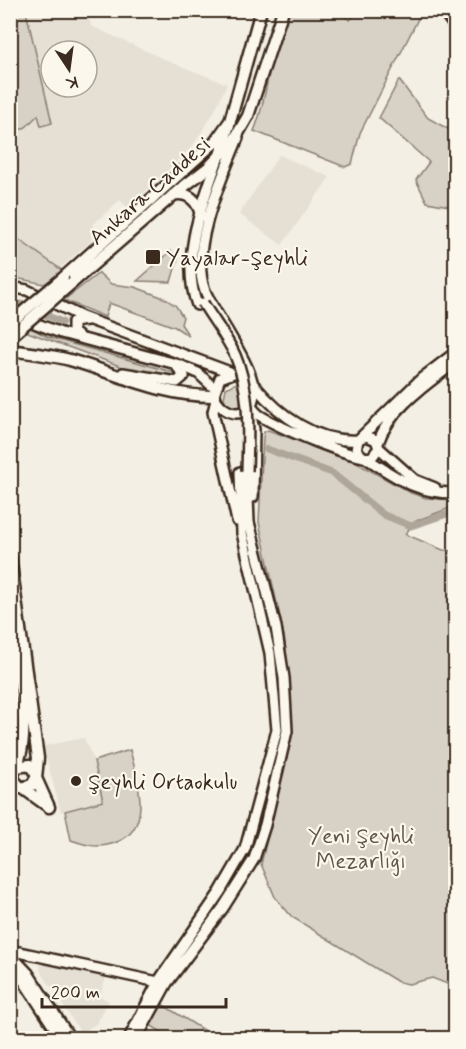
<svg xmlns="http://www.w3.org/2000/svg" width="466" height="1049" font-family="Mynerve,sans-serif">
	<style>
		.built { fill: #e5dfd4; fill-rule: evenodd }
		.green { fill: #d8d1c6; stroke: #8a7e72; stroke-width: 1.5 }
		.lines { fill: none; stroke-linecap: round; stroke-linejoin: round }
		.canal { stroke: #afa69a; stroke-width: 7 }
		.secondary-casing { stroke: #3b2a1e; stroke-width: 14 }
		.primary-casing { stroke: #3b2a1e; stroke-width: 15 }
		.secondary { stroke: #fbf7ec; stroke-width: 9 }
		.primary { stroke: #fbf7ec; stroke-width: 10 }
		.secondary-bridge-casing { stroke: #3b2a1e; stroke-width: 14; stroke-linecap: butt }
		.primary-bridge-casing { stroke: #3b2a1e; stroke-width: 15; stroke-linecap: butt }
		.secondary-bridge { stroke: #fbf7ec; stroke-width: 9 }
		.primary-bridge { stroke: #fbf7ec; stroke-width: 10 }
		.poi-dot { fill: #3b2a1e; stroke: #fbf7ec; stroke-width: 2 }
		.labels { text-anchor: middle; stroke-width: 4.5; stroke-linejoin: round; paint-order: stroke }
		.street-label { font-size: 22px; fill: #3b2a1e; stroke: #fbf7ec }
		.poi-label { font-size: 22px; fill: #3b2a1e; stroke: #fbf7ec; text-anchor: start }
		.park-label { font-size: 22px; fill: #625448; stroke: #fbf7ec }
	</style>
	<rect width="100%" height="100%" fill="#f3efe4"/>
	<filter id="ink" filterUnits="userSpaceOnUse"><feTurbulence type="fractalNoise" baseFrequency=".0167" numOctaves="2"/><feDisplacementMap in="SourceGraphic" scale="12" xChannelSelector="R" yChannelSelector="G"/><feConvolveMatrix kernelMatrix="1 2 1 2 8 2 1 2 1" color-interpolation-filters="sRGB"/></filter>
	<g filter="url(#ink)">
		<path class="built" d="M11 11H87L91 26 170 62 227 84 213 114 192 147 128 208 120 200 93 224 91 241 60 268 11 234ZM51 51H87V87H51Z
			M279 155 330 177 282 245 239 214Z
			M84 738 94 761 103 801 61 812 43 746Z
			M41 961 108 971 100 996 109 1001 97 1023 81 1033 40 970Z"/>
		<path class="green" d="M419 10 421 13 360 133 352 164 345 167 254 131C270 93 268 47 288 11H336L350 20 358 11Z
			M10 11H26L52 123 41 126 38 115 26 127 11 134Z
			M399 80 428 118 448 129 455 119V207L427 202 416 180 429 162 379 118Z
			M11 234 63 271 44 284 11 277Z
			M171 251 178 258 171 282 137 281Z
			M99 273 111 284 135 287 164 298 176 306 183 317 181 324 189 336 175 327 109 303 105 317 64 300Z
			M10 317 48 337 172 372 176 376 128 369 11 326Z
			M239 382 244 383 242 411 228 407 224 398 226 388Z
			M268 430 353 461 411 493 426 498 455 500V506L416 521 405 534 443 550 455 551V987L432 978 409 984 398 982 292 917 275 897 261 864 291 741 290 683 284 636 259 522 263 437 264 432Z
			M130 750C137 778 154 828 117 842 100 849 88 846 71 840L65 811 103 801 94 761Z
			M160 1003 216 1038H171L150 1025Z"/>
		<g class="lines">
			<path class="canal" d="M13 301 62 322
				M267 449 332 473 384 515 411 526 453 512"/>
			<g class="secondary-casing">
				<path id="secondary" d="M444 12 456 28
					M238 138C222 178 190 246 204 288 212 314 267 379 251 404 240 422 218 410 214 394L220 378 236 372 251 380
					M10 287 27 290 82 317 230 372
					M197 305C176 248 214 179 230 123
					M10 311 24 319 61 333 180 365 198 373 214 388
					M79 337 73 332V322L87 320
					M123 373 177 382 184 376 176 365
					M254 385C280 416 316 443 358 440
					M216 400 213 412 237 521
					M250 405C253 409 256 413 259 415 276 426 356 461 372 457L379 448 376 440 367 436 361 438
					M249 409 254 429 253 497
					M378 443C389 409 428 383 456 362
					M379 448 415 480 435 488
					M363 457 356 450 358 440 422 378 456 352
					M366 458C397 478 417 494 456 493
					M10 950 158 982
					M10 954 28 973 70 1038
					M10 966 21 977 61 1038
					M129 1038 158 982 220 892 245 849 277 730 270 653 242 533 240 472
					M137 1038 167 983 223 908 254 859 265 825 287 731 284 678 276 627 249 522 247 471"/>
			</g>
			<g class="primary-casing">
				<path id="primary" d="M440 10 444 12
					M173 195C188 191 198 201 201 215
					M63 278 215 142 230 121 261 10
					M73 282 178 191 209 167 233 142 248 116 283 10
					M10 350C30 353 51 355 70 360 118 374 164 397 215 396
					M10 557 38 758 36 778 32 785 21 788 12 778 16 767 30 765 36 774
					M10 621C14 662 34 731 16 767
					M36 778 49 807
					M24 789 49 807"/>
			</g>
			<use href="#secondary" class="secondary"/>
			<use href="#primary" class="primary"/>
			<g class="secondary-bridge-casing">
				<path id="secondary-bridge" d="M203 303C213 320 227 337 235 355 251 392 248 432 247 471"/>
			</g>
			<g class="primary-bridge-casing">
				<path id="primary-bridge" d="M10 323 63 278
					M10 337 73 282"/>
			</g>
			<use href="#secondary-bridge" class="secondary-bridge"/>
			<use href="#primary-bridge" class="primary-bridge"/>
		</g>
	</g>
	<g class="poi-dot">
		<rect x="145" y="249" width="16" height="16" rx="3"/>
		<circle cx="76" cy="781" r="6"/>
	</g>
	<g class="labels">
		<g class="street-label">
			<text transform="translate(149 190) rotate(-41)" y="8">Ankara Caddesi</text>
		</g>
		<g class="poi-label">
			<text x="166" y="265">Yayalar-Şeyhli</text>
			<text x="88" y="789">Şeyhli Ortaokulu</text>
		</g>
		<g class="park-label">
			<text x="361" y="843">Yeni Şeyhli<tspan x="361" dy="25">Mezarlığı</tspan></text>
		</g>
	</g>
	<rect width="466" height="1049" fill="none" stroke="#fbf7ec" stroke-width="36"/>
	<rect x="18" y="18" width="430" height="1013" fill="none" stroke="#3b2a1e" stroke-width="2" filter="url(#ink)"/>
	<g transform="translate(69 69) rotate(167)"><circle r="28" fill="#fbf7ec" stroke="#aea59a" stroke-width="1.5"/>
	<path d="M0-4.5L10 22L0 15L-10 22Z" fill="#3b2a1e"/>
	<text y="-9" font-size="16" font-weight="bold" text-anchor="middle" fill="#3b2a1e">K</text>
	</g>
	<path d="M42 998v9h184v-9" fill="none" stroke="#3b2a1e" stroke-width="3"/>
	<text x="51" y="998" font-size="18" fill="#3b2a1e" stroke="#fbf7ec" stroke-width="4.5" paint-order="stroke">200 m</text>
</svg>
